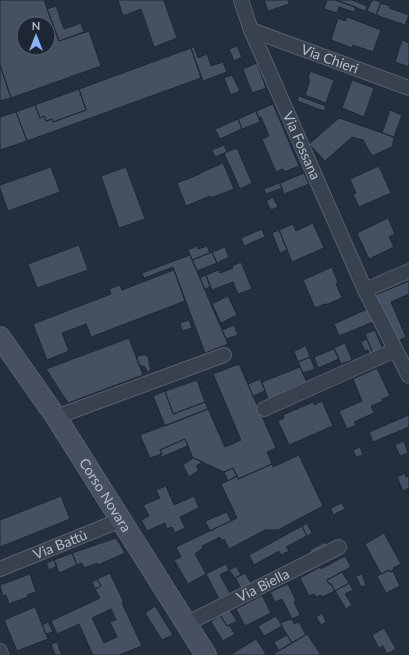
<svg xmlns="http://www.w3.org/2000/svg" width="409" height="655" font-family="Lato,sans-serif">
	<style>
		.building { fill: #455162; stroke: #1f2835; fill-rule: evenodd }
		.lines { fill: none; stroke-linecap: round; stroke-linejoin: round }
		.minor-casing { stroke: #565f6c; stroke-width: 16 }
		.secondary-casing { stroke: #565f6c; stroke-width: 22 }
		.minor { stroke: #38414e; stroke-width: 14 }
		.secondary { stroke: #465061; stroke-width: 20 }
		.labels { text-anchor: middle; stroke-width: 3.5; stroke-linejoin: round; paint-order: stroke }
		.street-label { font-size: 14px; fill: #b4bcc9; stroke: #1d2633 }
	</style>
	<rect width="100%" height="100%" fill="#242f3e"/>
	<path class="building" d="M0 0H44L59 41 89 31 101 66 11 98 0 65ZM24 24H48V48H24Z
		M118 0H166L164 1 177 38 154 47 141 9 123 16Z
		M264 0H288L289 4 268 11Z
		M327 0H335L356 7 354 12 339 7 337 13 324 9Z
		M335 0H352L367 6 365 11Z
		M372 0H375L381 2 376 15 367 11Z
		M381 3 390 6 389 8 409 15 405 25 376 15Z
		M56 6 64 29 81 23 84 32 59 41 47 9Z
		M347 17 381 30 373 52 353 45 352 48 331 40 338 18 345 21Z
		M402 40 409 43V67L395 62Z
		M237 46 242 57 234 61 229 49Z
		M194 47 198 58 207 54 211 66 223 62 227 72 203 81 191 48Z
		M191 48 201 78 27 141 16 112 35 105 40 118 44 116 46 121 52 119 53 122 86 110 79 89Z
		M257 63 266 88 252 93 243 69Z
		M0 65 11 98 0 101Z
		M310 71 334 80 326 103 305 95 310 80 308 79Z
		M232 75 240 91 231 95 224 78Z
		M352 80 374 88 364 117 342 108Z
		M79 89 86 110 53 122 52 119 46 121 44 116 40 118 35 105Z
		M299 96 326 106 324 111 297 101Z
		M273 104 299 166 284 172 283 169 276 172 262 139 269 136 261 117 259 118 256 111Z
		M390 110 402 115 394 137 382 133Z
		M256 111 260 122 242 129 238 119Z
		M16 112 27 141 0 150V117Z
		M339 118 394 137 392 147 372 156 363 140 352 137 325 161 309 144Z
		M238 119 242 129 220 139 215 129Z
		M224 145 227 152 215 157 212 150Z
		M237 148 252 183 240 189 224 153Z
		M223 163 234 189 211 198 210 196 186 206 177 183 200 174V173Z
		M379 166 391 193 359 207 353 194 356 193 350 179Z
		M51 167 60 192 8 211 0 189V185Z
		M126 167 145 219 119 228 101 176Z
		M304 173 309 184 284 194 280 183Z
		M279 183 282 188 266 194 264 189Z
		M273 197 278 207 271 210 266 201Z
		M388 218 395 234 389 237 394 247 369 259 357 233Z
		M313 223 324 248 292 262 279 230 293 224 296 231Z
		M262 229 265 237 244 246 241 238Z
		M279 230 287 250 280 253 272 233Z
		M79 245 88 270 37 288 28 264Z
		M197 246 198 249 207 246 210 253 192 260 188 250Z
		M225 247 229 257 217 263 212 252Z
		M212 252 217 263 197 271 192 260Z
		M190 255 228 344 205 353 173 267 144 278 142 273Z
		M241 262 252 289 238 294 233 282 212 290 206 275 219 270 220 273 233 268 232 266Z
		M332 267 338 283 336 284 342 298 325 305V304L315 308 303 280Z
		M174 270 185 301 91 337 86 324 62 333 69 351 47 360 33 324 111 294 109 289 120 285 122 290Z
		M206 275 210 287 205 289 200 278Z
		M409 281V294L391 302 406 337 394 343 373 296Z
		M228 296 237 315 221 323 212 304Z
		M367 309 373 322 339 336 334 324Z
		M189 320 192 328 182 331 180 323Z
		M234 325 238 335 226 339 222 330Z
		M375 330 384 352 374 356 365 334Z
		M129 338 143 375 68 403 46 369Z
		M367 339 374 356 371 357 368 350 365 351 361 342Z
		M345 343 352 360 341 364 334 348Z
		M306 346 310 357 298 362 294 351Z
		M334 349 339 359 318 368 314 357Z
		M141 355H145L148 357 149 361V364L151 370 147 372 145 367 139 365 137 358 138 356Z
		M310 357 315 369 303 373 298 362Z
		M239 364 276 448 267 452 272 464 238 479 233 468 224 472 193 458 185 439 160 450 162 454 150 458 140 435 208 409 225 447 241 440 213 374Z
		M300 367 308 385 269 401 262 382Z
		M377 368 390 396 382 399 383 401 371 406 374 413 354 422 356 425 347 429 339 411 362 401 353 379Z
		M260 379 265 391 253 396 248 384Z
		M197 380 205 402 173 414 165 391Z
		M165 391 173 414 205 402 208 409 165 426 153 396Z
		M322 401 333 426 289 445 278 421 284 418 283 415 313 402 314 405Z
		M409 415V427L373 442 369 432Z
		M185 439 188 446 161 457 160 454H162L160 450Z
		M404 441 408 453 400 456 395 445Z
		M360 447 363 455 356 457 353 450Z
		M299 455 323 506 278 530H265L229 549 224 539 222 541 220 537 202 546 203 548 195 554 206 574 188 584 174 560 181 557 176 547 237 518 221 484 237 476 238 479 272 464 273 467Z
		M193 458 203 462 196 466 199 470 189 477 183 465Z
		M233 468 237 476 228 481 224 472Z
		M405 473 406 477 409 476V488L403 491 397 477Z
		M166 486 174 505 194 496 199 508 180 517 185 528 175 533 172 527 167 529 165 523 147 531 141 520 149 516 143 505 160 498 156 490Z
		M61 496 70 519 0 547V520Z
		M342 503 345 509 333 515 331 508Z
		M227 512 231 521 210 531 205 521Z
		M307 523 312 533 307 536 302 526Z
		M302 526 307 536 286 547 289 551 281 555 279 551 254 565 249 555Z
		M384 533 401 564 393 568 394 570 390 572 389 570 381 574 365 544Z
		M116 538 125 553 98 565 97 563 84 568 82 563 77 565 72 553Z
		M325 542 329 548 313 556 310 550Z
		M72 553 77 565 59 573 54 560Z
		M345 556 351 567 327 580 329 584H331L335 591 322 597 321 595 316 597 314 594 309 596 300 578 320 567 321 569Z
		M54 560 57 566 49 570 46 563Z
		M226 564 229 570 220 575 230 593 219 599 206 574Z
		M236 566 241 575 235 578 229 570Z
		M389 570 390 572 393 571 400 586 386 593 377 576Z
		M342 572 349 583 335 591 331 584H329L327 580Z
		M110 573 124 603H122L142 646 119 655H93L79 624 57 634 51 621 100 598 95 589 101 586 97 579ZM111 609 116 620 110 622 117 637 104 643 92 618Z
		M245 573 252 585 242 590 235 578Z
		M30 574 36 592 27 595 28 597 9 604 6 595 3 596 0 585Z
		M362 574 366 585 361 587 356 576Z
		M97 579 101 586 95 589 92 582Z
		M349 583 353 590 345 594 352 605 346 609 335 591Z
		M288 584 296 601 294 602 300 615 292 619 282 599 275 602 270 592Z
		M262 595 271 613 245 626 236 609Z
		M155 606 173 635 162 640 145 613Z
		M35 607 48 639 17 651 4 620Z
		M230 610 237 621 227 626 220 615Z
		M322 613 326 622 321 625 316 617Z
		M220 615 227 626 229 625 235 634 223 641 211 622Z
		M276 616 282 626 264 636 258 626Z
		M292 619 294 624 299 622 306 635 292 643 280 623Z
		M48 622 53 632 46 634 42 625Z
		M384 628 396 649 387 654 383 646 379 648 372 635Z
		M307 634 321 655H272L286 646Z
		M287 635 292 643 279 651 274 642Z
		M256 639 266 654 264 655H230Z
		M57 642 62 655H55L51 644Z"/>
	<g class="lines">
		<g class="minor-casing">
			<g id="minor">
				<path id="s1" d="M241 0 251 30 365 290 409 376"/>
				<path id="s2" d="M251 30 409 88"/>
				<path d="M365 290 409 271"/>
				<path d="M264 409 395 350"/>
				<path d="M56 417 224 355"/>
				<path id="s3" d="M0 569 121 520"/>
				<path id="s4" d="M186 624 339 547"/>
				<path d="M0 651 1 655"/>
			</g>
		</g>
		<g class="secondary-casing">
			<g id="secondary">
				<path id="s5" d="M0 337 56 417 206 655"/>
			</g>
		</g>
		<use href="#minor" class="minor"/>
		<use href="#secondary" class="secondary"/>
	</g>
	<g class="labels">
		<g class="street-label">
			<text dy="5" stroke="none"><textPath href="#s2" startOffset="84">Via Chieri</textPath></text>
			<text dy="5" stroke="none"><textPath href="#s1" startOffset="158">Via Fossana</textPath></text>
			<text dy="5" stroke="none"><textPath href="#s5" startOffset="190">Corso Novara</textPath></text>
			<text dy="5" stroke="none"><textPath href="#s3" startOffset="65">Via Battù</textPath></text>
			<text dy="5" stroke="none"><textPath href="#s4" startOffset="86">Via Biella</textPath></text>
		</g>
	</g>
	<g transform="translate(36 36)"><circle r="19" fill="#1d2633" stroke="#59626f"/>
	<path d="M0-3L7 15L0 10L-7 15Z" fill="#8ab4f8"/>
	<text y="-6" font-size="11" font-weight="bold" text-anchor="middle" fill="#b4bcc9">N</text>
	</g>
</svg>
